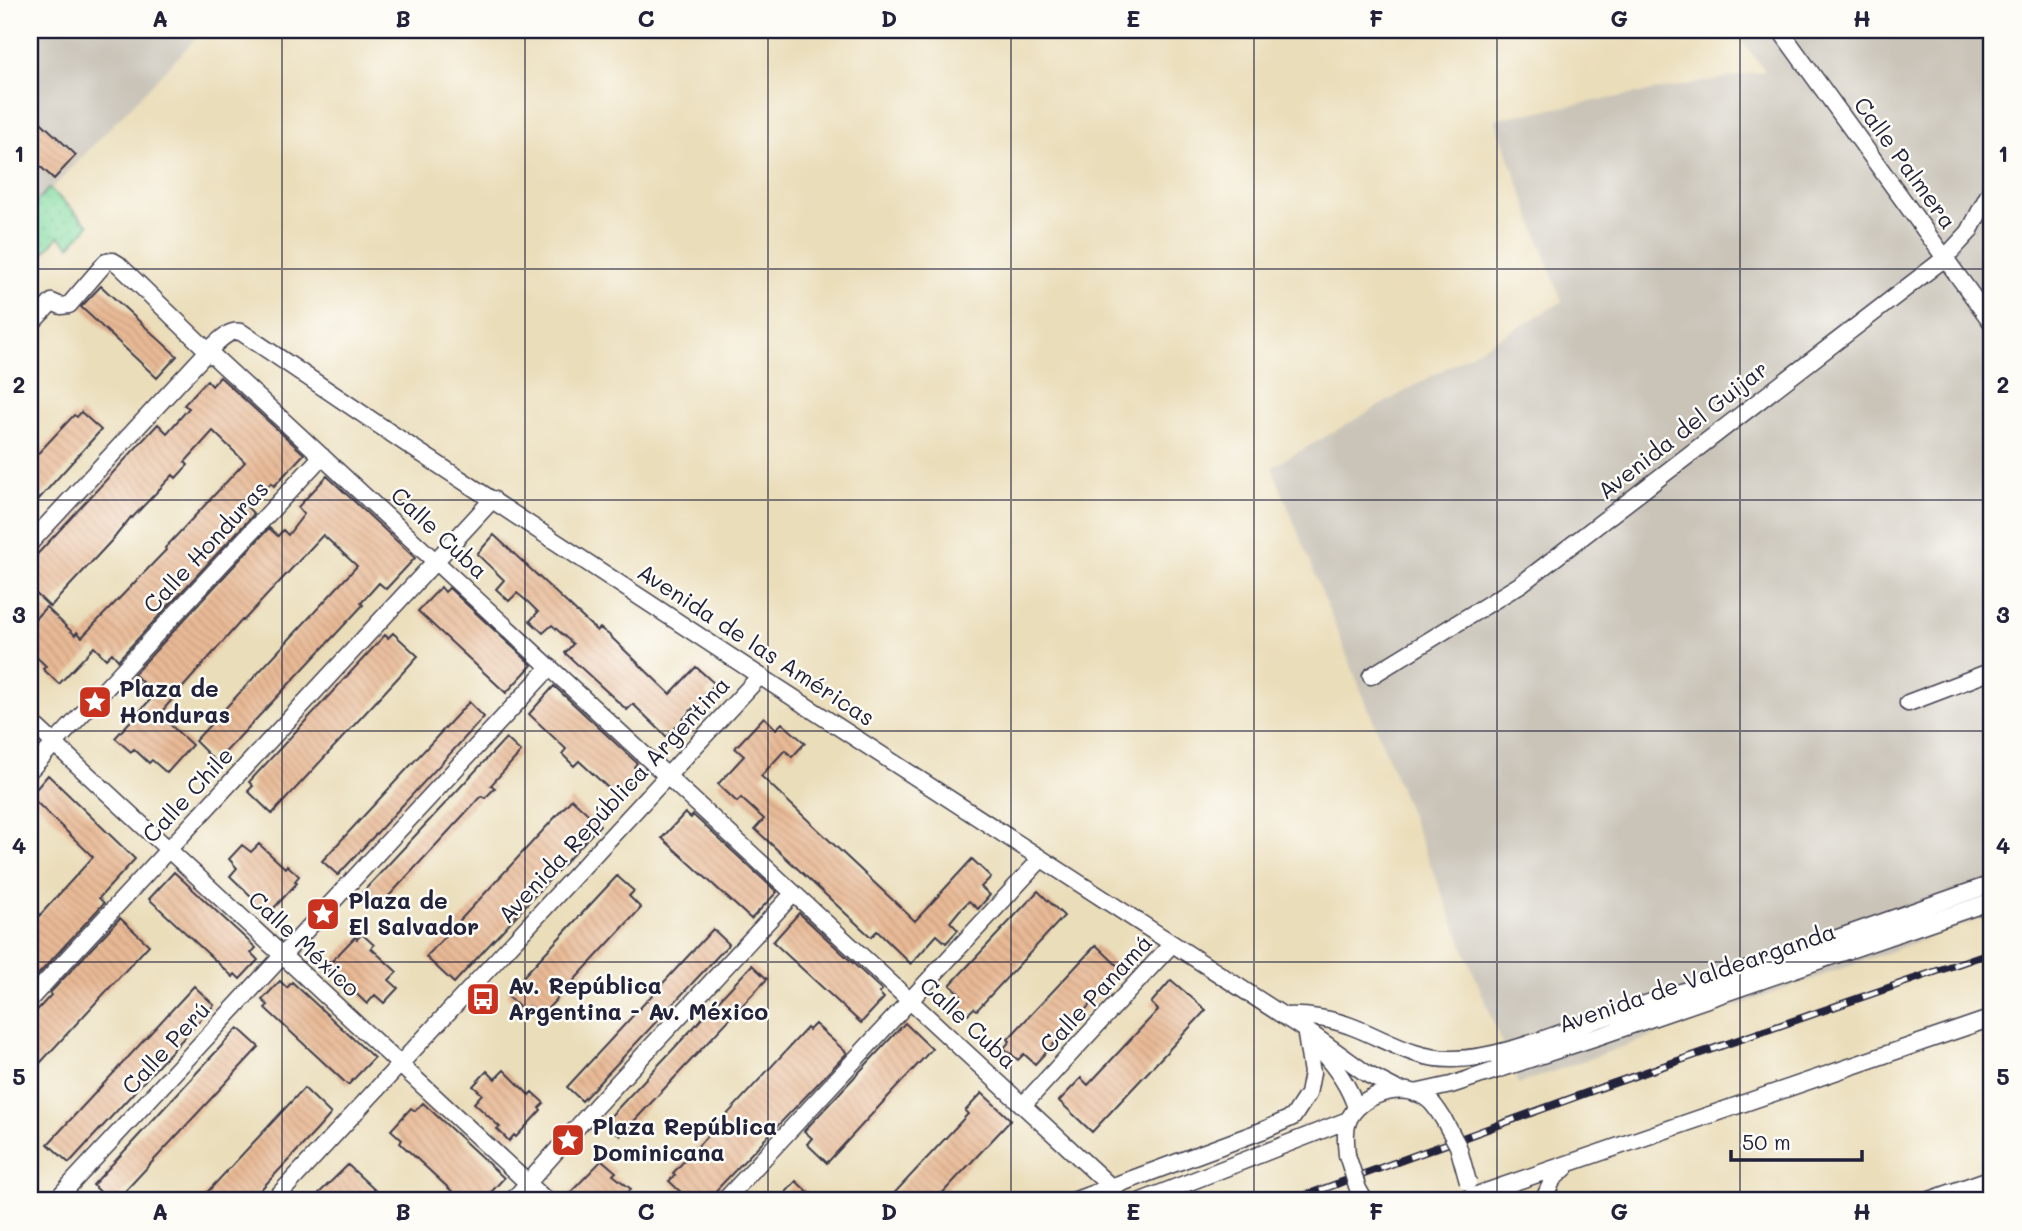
<svg xmlns="http://www.w3.org/2000/svg" width="2022" height="1231" font-family="Mali,sans-serif">
	<style>
		.industrial { fill: #c9c3b8 }
		.park { fill: url(#park-dots); stroke: #517e6e; stroke-width: 2 }
		.building { fill: url(#building-back-hatch) }
		.lines { fill: none; stroke-linecap: round; stroke-linejoin: round }
		.street-casing { stroke: #403e4e; stroke-width: 19 }
		.street { stroke: #fff; stroke-width: 16 }
		.rail-casing { stroke: #22223b; stroke-width: 8 }
		.rail { stroke: #fdfcf7; stroke-width: 5; stroke-dasharray: 16; stroke-linecap: butt }
		.street-bridge-casing { stroke: #403e4e; stroke-width: 19; stroke-linecap: butt }
		.street-bridge { stroke: #fff; stroke-width: 16 }
		.grid { fill: none; stroke: #22223b; stroke-width: 2; stroke-opacity: 0.55 }
		.labels { text-anchor: middle; stroke-width: 5; stroke-linejoin: round; paint-order: stroke }
		.street-label { font-size: 23px; fill: #22223b; stroke: #fdfcf7 }
		.poi-label { font-size: 23px; font-weight: bold; fill: #22223b; stroke: #fdfcf7; text-anchor: start }
		.neatline { fill: none; stroke: #22223b; stroke-width: 2.5 }
		.grid-label { font-size: 23px; text-anchor: middle; font-weight: bold; fill: #22223b }
	</style>
	<defs>
		<pattern id="park-dots" width="8" height="8" patternUnits="userSpaceOnUse" patternTransform="scale(1.75)"><rect width="8" height="8" fill="#80daa0"/><path d="M2 2h.1M6 6h.1" fill="none" stroke="#6ebb8b" stroke-width="1.8" stroke-linecap="round"/></pattern>
		<pattern id="building-back-hatch" width="6" height="6" patternUnits="userSpaceOnUse" patternTransform="scale(1.75)"><rect width="6" height="6" fill="#e8b995"/><path d="M-1 5l2 2M0 0l6 6M5-1l2 2" fill="none" stroke="#c79f81"/></pattern>
	</defs>
	<rect width="100%" height="100%" fill="#fdfcf7"/>
	<filter id="ink" filterUnits="userSpaceOnUse"><feTurbulence type="fractalNoise" baseFrequency=".0143" numOctaves="2"/><feDisplacementMap in="SourceGraphic" scale="14" xChannelSelector="R" yChannelSelector="G"/><feConvolveMatrix kernelMatrix="1 2 1 2 8 2 1 2 1" color-interpolation-filters="sRGB"/></filter>
	<filter id="wash" filterUnits="userSpaceOnUse"><feTurbulence type="fractalNoise" baseFrequency=".00686" numOctaves="4" result="noise"/><feDisplacementMap in="SourceGraphic" scale="28" xChannelSelector="R" yChannelSelector="G"/><feGaussianBlur stdDeviation="1.57" result="paint"/><feColorMatrix in="noise" values="0 0 0 0 0 0 0 0 0 0 0 0 0 0 0 0 0 1.4 0 .05"/><feComposite in="paint" operator="in"/></filter>
	<g filter="url(#wash)">
		<rect width="100%" height="100%" fill="#eaddb9"/>
		<path class="industrial" d="M30 30H204L30 211Z
			M1733 30H1992V915L1518 1084 1272 467 1562 302 1495 119 1765 71Z"/>
		<path class="park" d="M49 188 89 225 70 246 59 236 30 268V209Z"/>
		<g id="blocks">
			<path class="building" d="M30 112 76 155 54 179 30 157Z
				M101 286 177 356 157 378 81 307Z
				M220 377 304 454 274 486 271 483 247 507 254 514 118 660 112 653 106 659 94 647 59 684 43 669 46 666 30 651V624L46 607 75 635 77 632 82 637 166 550 165 548 245 462 213 431 185 462 188 465 176 478 173 475 132 518 131 517 114 538 50 607 30 588V562L158 424 167 433 189 408 184 405 207 380 212 386Z
				M81 412 101 430 30 509V462L74 415 77 417Z
				M327 476 415 558 386 589 379 583 361 603 363 605 216 762 195 741 357 566 323 535 243 621 242 620 162 711 166 715 163 718 192 745 167 773 152 760 149 763 134 749 131 752 115 738 150 700 137 688 142 682 134 674 269 528 278 536 283 530 288 535 304 514 298 507Z
				M494 535 597 631 600 628 609 635 670 694 696 667 715 684 705 695 714 703 701 716 693 708 667 737 633 704 627 710 565 653 573 644 562 634 552 625 543 633 530 621 538 612 528 602 517 593 509 601 496 589 504 580 477 554Z
				M441 587 445 592 449 588 532 665 506 693 418 611Z
				M393 633 418 656 272 814 248 791 253 786 249 782 385 635 388 638Z
				M554 686 637 763 634 767 639 772 617 796 579 761 574 766 562 754 566 749 529 714Z
				M469 702 484 717 338 875 322 861Z
				M764 717 776 729 782 723 805 743 792 757 785 750 761 776 915 921 972 859 991 877 981 887 990 895 978 909 969 901 959 911 950 922 958 930 946 943 937 935 911 964 877 931 871 937 755 829 764 819 741 798 737 802 718 784 744 756 735 748Z
				M506 738 521 752 491 785 495 788 485 798 481 796 376 910 360 895Z
				M48 775 135 859 99 898 104 903 34 979 30 975V926L93 857 30 796Z
				M572 799 600 825 454 983 426 957Z
				M685 813 691 818 693 815 777 892 751 919 662 838Z
				M259 844 285 868 287 865 299 876 295 881 297 883 272 910 269 909 264 914 253 903 255 900 230 876 237 868 229 859 242 845 251 852Z
				M174 872 256 948 251 953 258 960 240 979 235 974 233 977 149 899Z
				M617 876 634 891 629 896 641 908 540 1017 528 1006 523 1010 506 995Z
				M1038 891 1064 916 977 1010 974 1008 968 1014 955 1001 961 995 950 985Z
				M799 913 882 990 879 993 884 998 861 1023 773 942Z
				M120 918 149 945 30 1074V1018L51 995 50 993Z
				M713 929 729 944 582 1101 567 1087Z
				M362 934 374 945 371 948 397 972 389 980 398 988 384 1003 375 995 367 1004 342 980 339 982 327 971 332 966 329 964 355 937 357 939Z
				M1096 945 1122 970 1035 1064 1024 1054 1018 1060 1004 1048 1010 1041 1008 1039Z
				M752 965 767 979 620 1136 605 1122Z
				M1171 980 1206 1010 1092 1132 1059 1101 1081 1078 1088 1085 1158 1010 1151 1003Z
				M280 981 287 988 292 982 374 1058 348 1085 265 1008 268 1005 262 1000Z
				M194 986 214 1005 69 1163 48 1144Z
				M905 1023 932 1049 827 1163 807 1144 812 1138 804 1131Z
				M815 1024 847 1053 706 1201H690L669 1181 675 1175 673 1173 807 1028 809 1030Z
				M238 1028 259 1047 116 1201H110L93 1185Z
				M504 1070 529 1095 532 1092 544 1103 539 1108 541 1110 516 1137 514 1135 509 1141 497 1129 500 1127 474 1103 482 1094 473 1086 487 1071 495 1079Z
				M304 1088 331 1114 316 1131 250 1201H199Z
				M982 1093 1011 1120 935 1201H887L968 1114 965 1111Z
				M423 1103 504 1178 483 1201H468L458 1193 456 1195 400 1143 402 1140 391 1130 411 1108 415 1111Z
				M602 1160 616 1172 613 1175 631 1189 621 1201H580L570 1193Z
				M348 1165 377 1192 368 1201H311Z
				M796 1181 817 1201H778Z"/>
		</g>
	</g>
	<g filter="url(#ink)">
		<use href="#blocks" fill-opacity="0" stroke="#403e4e" stroke-width="2"/>
		<g class="lines">
			<g class="street-casing">
				<path id="street" d="M1780 30 1992 323
					M30 325 52 302 61 306 69 305 106 262 113 261 118 264 208 351 1110 1186
					M30 543 208 351C218 342 228 329 241 332L407 444 760 676 1313 1035 1367 1074 1398 1090
					M1371 676 1521 584 1945 258 1969 232 1992 188
					M1908 703 1992 671
					M30 721 547 1201
					M30 770 322 456
					M30 999 493 499
					M1286 1016C1307 1015 1333 1019 1353 1027 1387 1040 1415 1060 1453 1059 1501 1059 1560 1032 1606 1017 1736 975 1864 928 1992 884
					M1318 1048C1335 1066 1349 1085 1356 1108
					M1415 1093 1451 1085 1600 1036 1992 901
					M1023 1105 1172 944
					M1347 1155C1346 1143 1344 1128 1350 1117 1364 1092 1409 1080 1431 1102 1436 1107 1440 1114 1444 1120
					M1468 1198 1992 1018
					M55 1201 550 667
					M273 1201 760 676
					M512 1201 596 1106 794 893
					M724 1201 1041 859
					M1073 1201 1264 1130 1293 1117 1308 1094 1312 1073 1306 1035
					M1141 1201 1348 1120
					M1543 1201 1553 1179 1566 1167
					M1927 1201 1992 1178"/>
			</g>
			<use href="#street" class="street"/>
			<g class="rail-casing">
				<path id="rail" d="M1290 1201 1597 1089 1992 952"/>
			</g>
			<use href="#rail" class="rail"/>
			<g class="street-bridge-casing">
				<path id="street-bridge" d="M1444 1120 1458 1146 1468 1182
					M1347 1155 1358 1189 1365 1201"/>
			</g>
			<use href="#street-bridge" class="street-bridge"/>
		</g>
	</g>
	<path class="grid" d="M282 30V1201M525 30V1201M768 30V1201M1011 30V1201M1254 30V1201M1497 30V1201M1740 30V1201M30 269H1992M30 500H1992M30 731H1992M30 962H1992"/>
	<defs>
		<g id="sight-square" transform="scale(1.75)"><rect x="-9" y="-9" width="18" height="18" rx="4" fill="#c8321e" stroke="#fdfcf7"/><path d="M0-6L1.8-2.2L6-1.7L2.9 1.2L3.7 5.4L0 3.3L-3.7 5.4L-2.9 1.2L-6-1.7L-1.8-2.2Z" fill="#fff"/></g>
		<g id="bus-square" transform="scale(1.75)"><rect x="-9" y="-9" width="18" height="18" rx="4" fill="#c8321e" stroke="#fdfcf7"/><path d="M-5-6H5V4H4V6H2V4H-2V6H-4V4H-5ZM-3.5-4V0h7V-4ZM-3.5 1.2v1.5H-2V1.2ZM2 1.2v1.5H3.5V1.2Z" fill="#fff"/></g>
	</defs>
	<g fill-rule="evenodd">
		<use href="#sight-square" x="95" y="702"/>
		<use href="#sight-square" x="323" y="914"/>
		<use href="#bus-square" x="483" y="999"/>
		<use href="#sight-square" x="568" y="1140"/>
	</g>
	<g class="labels">
		<g class="street-label">
			<text transform="translate(1905 163) rotate(54)" y="8">Calle Palmera</text>
			<text transform="translate(1683 430) rotate(-38)" y="8">Avenida del Guijar</text>
			<text transform="translate(439 533) rotate(43)" y="8">Calle Cuba</text>
			<text transform="translate(206 547) rotate(-47)" y="8">Calle Honduras</text>
			<text transform="translate(756 645) rotate(33)" y="8">Avenida de las Américas</text>
			<text transform="translate(188 795) rotate(-47)" y="8">Calle Chile</text>
			<text transform="translate(614 800) rotate(-47)" y="8">Avenida República Argentina</text>
			<text transform="translate(304 944) rotate(43)" y="8">Calle México</text>
			<text transform="translate(1697 978) rotate(-19)" y="8">Avenida de Valdearganda</text>
			<text transform="translate(1096 994) rotate(-47)" y="8">Calle Panamá</text>
			<text transform="translate(968 1023) rotate(43)" y="8">Calle Cuba</text>
			<text transform="translate(166 1048) rotate(-47)" y="8">Calle Perú</text>
		</g>
		<g class="poi-label">
			<text x="119" y="697">Plaza de<tspan x="119" dy="26">Honduras</tspan></text>
			<text x="348" y="909">Plaza de<tspan x="348" dy="26">El Salvador</tspan></text>
			<text x="508" y="994">Av. República<tspan x="508" dy="26">Argentina - Av. México</tspan></text>
			<text x="592" y="1135">Plaza República<tspan x="592" dy="26">Dominicana</tspan></text>
		</g>
	</g>
	<rect width="2022" height="1231" fill="none" stroke="#fdfcf7" stroke-width="77"/>
	<path d="M1731 1150v10h131v-10" fill="none" stroke="#22223b" stroke-width="3.5"/>
	<text x="1742" y="1150" font-size="21" fill="#22223b" stroke="#fdfcf7" stroke-width="5" paint-order="stroke">50 m</text>
	<rect x="38" y="38" width="1945" height="1154" class="neatline"/>
	<g class="grid-label">
		<text x="160" y="27">A</text>
		<text x="403" y="27">B</text>
		<text x="646" y="27">C</text>
		<text x="889" y="27">D</text>
		<text x="1133" y="27">E</text>
		<text x="1376" y="27">F</text>
		<text x="1619" y="27">G</text>
		<text x="1862" y="27">H</text>
		<text x="19" y="162">1</text>
		<text x="2003" y="162">1</text>
		<text x="19" y="393">2</text>
		<text x="2003" y="393">2</text>
		<text x="19" y="623">3</text>
		<text x="2003" y="623">3</text>
		<text x="19" y="854">4</text>
		<text x="2003" y="854">4</text>
		<text x="19" y="1085">5</text>
		<text x="2003" y="1085">5</text>
		<text x="160" y="1220">A</text>
		<text x="403" y="1220">B</text>
		<text x="646" y="1220">C</text>
		<text x="889" y="1220">D</text>
		<text x="1133" y="1220">E</text>
		<text x="1376" y="1220">F</text>
		<text x="1619" y="1220">G</text>
		<text x="1862" y="1220">H</text>
	</g>
</svg>
